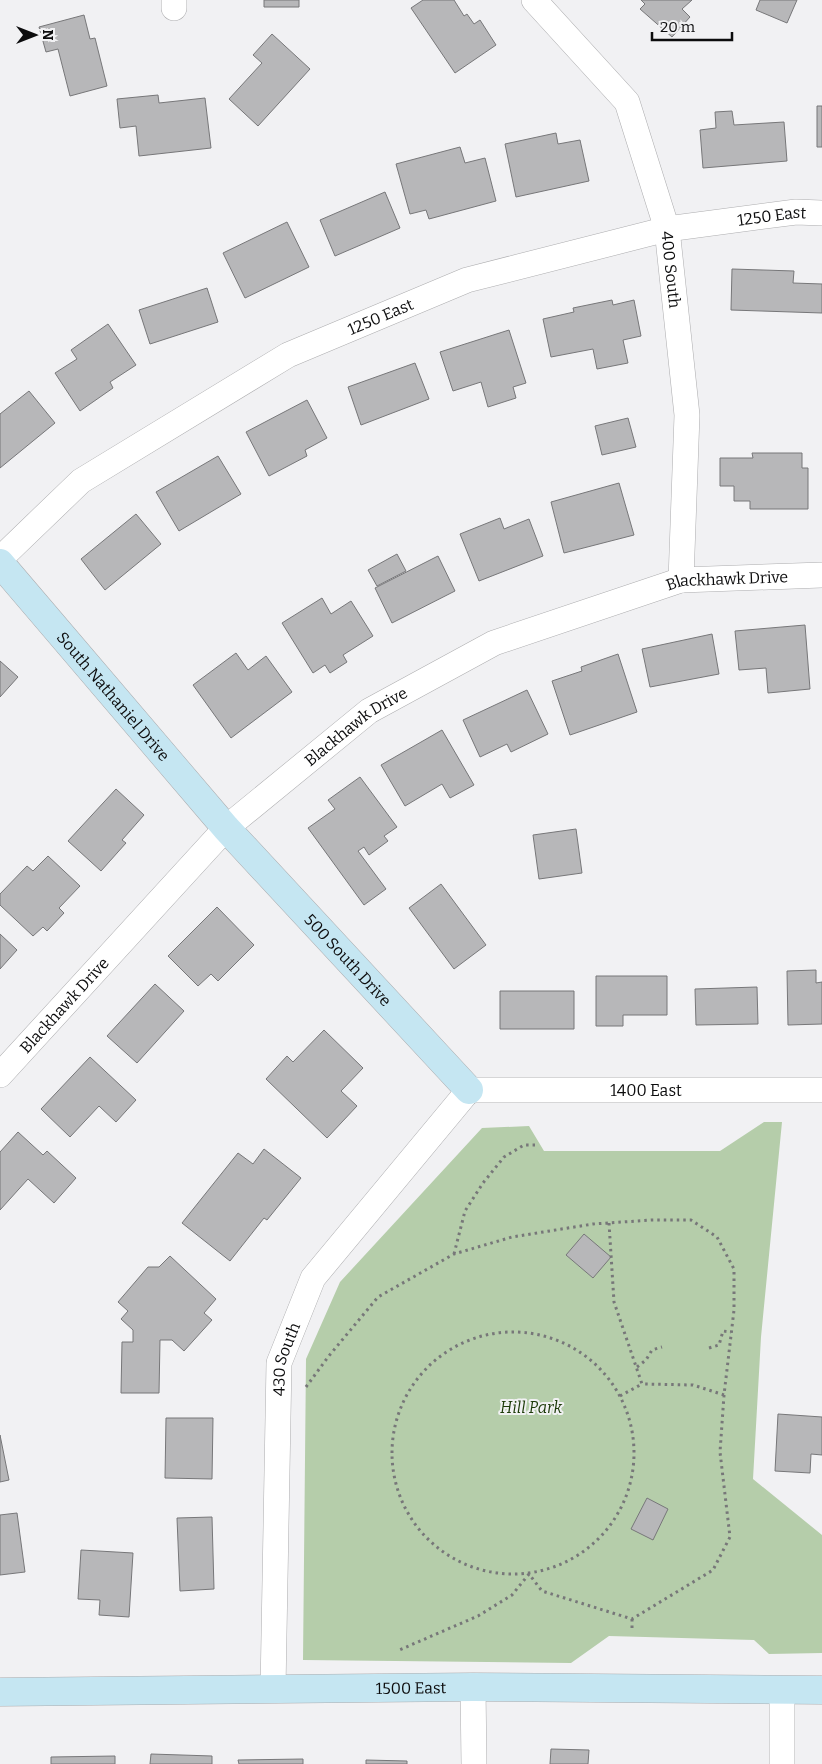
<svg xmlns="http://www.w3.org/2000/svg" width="822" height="1764" font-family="Bitter,serif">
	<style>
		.green { fill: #b5cdaa }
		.building { fill: #b7b7b9; stroke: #777779 }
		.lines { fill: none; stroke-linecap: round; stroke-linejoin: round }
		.street-casing { stroke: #adadaf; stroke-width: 26 }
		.secondary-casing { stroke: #adadaf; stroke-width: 29 }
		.path { stroke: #777779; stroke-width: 3; stroke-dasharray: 2.5 4; stroke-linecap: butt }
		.street { stroke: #fff; stroke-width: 25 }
		.secondary { stroke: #c5e6f2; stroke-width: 28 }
		.labels { text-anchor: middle; stroke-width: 4; stroke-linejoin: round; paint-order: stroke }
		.street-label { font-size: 16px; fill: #0c0c0d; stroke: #f1f1f3 }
		.park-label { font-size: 16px; font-style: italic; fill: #1d3b09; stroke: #f1f1f3 }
	</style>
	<rect width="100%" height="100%" fill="#f1f1f3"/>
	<path class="green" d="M764 1122H782L761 1337 753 1479 822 1535V1653L769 1654 754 1640 609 1636 571 1663 303 1660 306 1359 340 1282 482 1128 529 1126 544 1151H720Z"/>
	<path class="building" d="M264 0H299V7H264Z
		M423 0H454L464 16 467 14 474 24 480 20 496 45 455 73 411 8Z
		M641 0H692L682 9 690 17 672 37 640 9 645 4Z
		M760 0H797L787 23 756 10Z
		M84 15 90 39 95 38 107 86 70 96 58 49 46 52 39 27Z
		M272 34 310 69 258 126 229 99 262 63 253 55Z
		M158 95 159 103 205 98 211 148 139 156 136 126 120 128 117 99Z
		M817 106H822V147H817Z
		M732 111 734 125 784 122 787 161 703 168 700 130 716 128 715 112Z
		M556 133 558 144 580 140 589 181 516 197 505 144Z
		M460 147 465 163 485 158 496 201 429 219 426 210 410 214 396 164Z
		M385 192 400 228 335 256 320 220Z
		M287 222 309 267 245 298 223 253Z
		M732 269 794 271 793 283 822 284V313L731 310Z
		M207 288 218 322 150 344 139 310Z
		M612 300 613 305 634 300 641 336 623 340 628 363 597 369 593 349 551 357 543 319 574 312 573 308Z
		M108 324 136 365 110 382 113 388 80 411 55 373 77 359 71 350Z
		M509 330 526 383 513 387 516 398 488 407 481 382 453 391 440 352Z
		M415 363 429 399 361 425 348 387Z
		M29 391 55 423 0 468V414Z
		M307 400 327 438 305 450 307 456 269 476 246 432Z
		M628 418 636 447 602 455 595 426Z
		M752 453H802V468H808V509H750V501H734V486H720V458H753Z
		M218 456 241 494 179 531 156 492Z
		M619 483 634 535 564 553 551 502Z
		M136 514 161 544 105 590 81 559Z
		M500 518 504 529 529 519 543 556 479 581 460 534Z
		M397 554 406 571 377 586 368 570Z
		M438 556 455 591 392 623 375 588Z
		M322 598 331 614 351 601 373 636 343 655 347 662 330 673 325 665 313 673 282 623Z
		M805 625 810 689 768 693 766 668 739 670 735 631Z
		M712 634 719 674 650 687 642 649Z
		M236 653 248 670 266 656 292 692 231 738 193 685Z
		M618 654 637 712 570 735 552 681 582 671 581 667Z
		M0 661 18 677 0 697Z
		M527 690 548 734 511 752 507 744 480 757 463 720Z
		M442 730 474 785 450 798 442 784 405 806 381 765Z
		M360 777 397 827 384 836 388 841 369 855 364 847 358 851 386 889 364 905 308 828 335 809 328 800Z
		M116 789 144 815 122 840 126 843 101 871 68 841Z
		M576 829 582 873 539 879 533 835Z
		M48 856 80 886 59 908 64 913 47 931 43 927 33 936 0 905V894L27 866 33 871Z
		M441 884 486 945 454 969 409 908Z
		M217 907 254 945 218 981 211 974 198 986 168 956Z
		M0 934 17 950 0 969Z
		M816 970V983L822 982V1024L788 1025 787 971Z
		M596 976H667V1015H623V1026H596Z
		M155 984 184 1011 137 1063 107 1036Z
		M757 987 758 1024 696 1025 695 989Z
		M500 991H574V1029H500Z
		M324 1030 363 1068 341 1091 357 1106 327 1138 266 1079 287 1056 293 1062Z
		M90 1057 136 1100 116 1122 99 1106 70 1137 41 1109Z
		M18 1132 43 1155 47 1151 76 1178 54 1203 28 1179 0 1210V1152Z
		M264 1149 301 1178 267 1220 264 1218 230 1261 182 1223 238 1153 253 1164Z
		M584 1234 611 1257 593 1278 566 1255Z
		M170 1256 216 1299 204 1313 212 1320 184 1351 172 1340H160L159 1393H121L122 1342H133V1330L121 1319 128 1311 118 1302 148 1267H159Z
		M778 1414 822 1417V1455L811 1454 810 1473 775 1471Z
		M166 1418H213L212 1479 165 1478Z
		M0 1435 9 1480 0 1482Z
		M647 1498 668 1509 653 1540 631 1529Z
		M17 1513 25 1572 0 1575V1515Z
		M212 1517 214 1589 180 1591 177 1518Z
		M81 1550 133 1553 129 1617 99 1615 100 1600 78 1599Z
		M551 1749 589 1750 588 1764H550Z
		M151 1754 212 1756V1764H150Z
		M115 1756V1764H51V1757Z
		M303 1759V1764H239L238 1760Z
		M366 1760 407 1761V1764H366Z"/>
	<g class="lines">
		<g class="street-casing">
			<g id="street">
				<path d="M174 0V8"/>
				<path id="s1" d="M534 0 627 102 667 229 687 415 681 580"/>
				<path id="s2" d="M0 559 81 481 288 355 467 280 667 229 796 212 822 213"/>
				<path id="s3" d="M0 1075 226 828 369 711 494 643 681 580 822 575"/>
				<path d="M473 1687 474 1764"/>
				<path id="s4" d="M273 1689 279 1363 313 1278 469 1090H822"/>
				<path d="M782 1690V1764"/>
			</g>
		</g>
		<g class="secondary-casing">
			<g id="secondary">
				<path id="s5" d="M0 563 226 828 469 1090"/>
				<path id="s6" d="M0 1692 473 1687 822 1690"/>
			</g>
		</g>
		<path class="path" d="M609 1223 614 1302 642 1384 693 1385 724 1395
			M454 1254 465 1211 483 1183 504 1157 524 1145H535
			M392 1453a121 121 0 1 1 242 0a121 121 0 1 1-242 0Z
			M709 1348 719 1345 723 1331 731 1332
			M637 1367 646 1360 652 1350 662 1347
			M306 1387 328 1357 378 1297 454 1254 512 1237 593 1224 652 1220H691L717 1237 734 1269V1310L724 1395 720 1452 730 1537 713 1570 632 1619 542 1591 529 1574 512 1595 478 1616 397 1651
			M620 1396 642 1384
			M632 1619V1628"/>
		<use href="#street" class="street"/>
		<use href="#secondary" class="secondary"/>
	</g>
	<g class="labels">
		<g class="street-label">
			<text dy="6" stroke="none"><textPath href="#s2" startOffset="861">1250 East</textPath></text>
			<text dy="6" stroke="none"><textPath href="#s1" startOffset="312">400 South</textPath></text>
			<text dy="6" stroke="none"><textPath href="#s2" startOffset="455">1250 East</textPath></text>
			<text dy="6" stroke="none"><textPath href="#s3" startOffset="905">Blackhawk Drive</textPath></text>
			<text dy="6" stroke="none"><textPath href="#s5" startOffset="175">South Nathaniel Drive</textPath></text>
			<text dy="6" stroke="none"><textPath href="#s3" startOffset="500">Blackhawk Drive</textPath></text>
			<text dy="6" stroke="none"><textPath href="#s5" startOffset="528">500 South Drive</textPath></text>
			<text dy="6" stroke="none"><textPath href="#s3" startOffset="95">Blackhawk Drive</textPath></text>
			<text dy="6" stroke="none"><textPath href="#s4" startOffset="839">1400 East</textPath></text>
			<text dy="6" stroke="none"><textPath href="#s4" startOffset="331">430 South</textPath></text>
			<text dy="6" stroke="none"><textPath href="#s6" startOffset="411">1500 East</textPath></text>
		</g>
		<g class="park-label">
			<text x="531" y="1413">Hill Park</text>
		</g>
	</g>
	<g transform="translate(35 35) rotate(90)" stroke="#f1f1f3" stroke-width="4" paint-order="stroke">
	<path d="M0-4L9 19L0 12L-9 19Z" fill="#0c0c0d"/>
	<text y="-8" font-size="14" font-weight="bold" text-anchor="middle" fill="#0c0c0d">N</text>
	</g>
	<path d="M652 32v8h80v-8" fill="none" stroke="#0c0c0d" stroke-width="2.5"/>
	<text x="660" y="32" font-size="15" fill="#0c0c0d" stroke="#f1f1f3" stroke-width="4" paint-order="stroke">20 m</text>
</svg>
